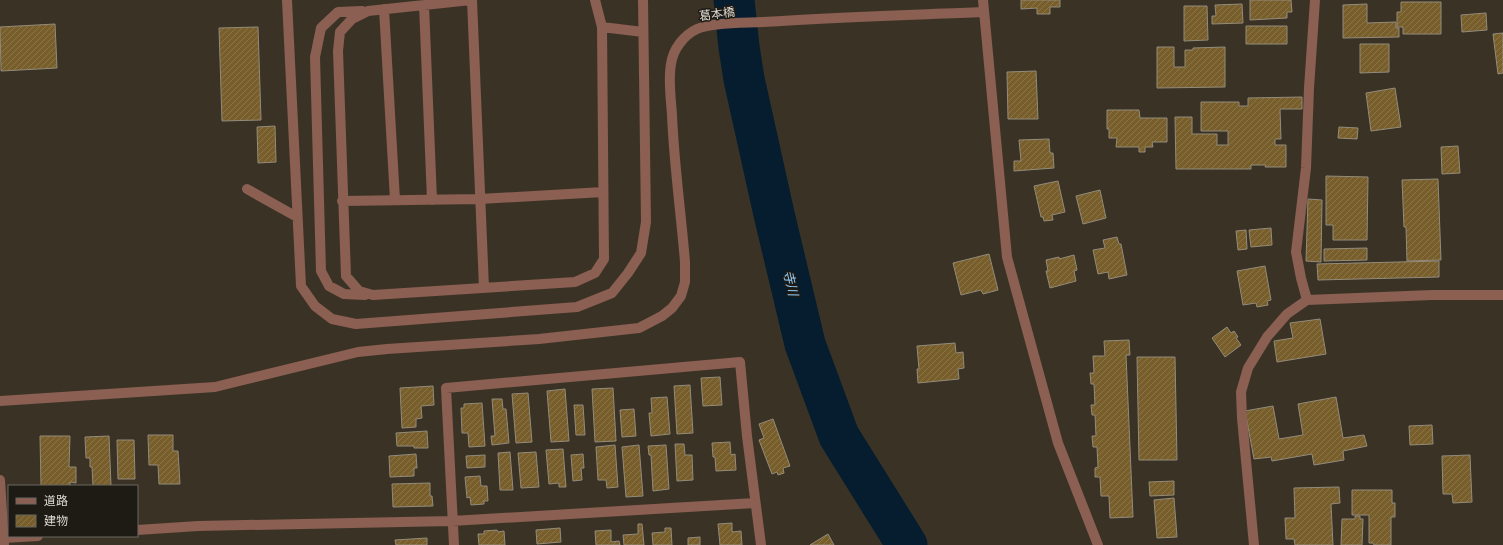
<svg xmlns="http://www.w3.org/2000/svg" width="1503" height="545" font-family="'Crimson Pro','Noto Sans JP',serif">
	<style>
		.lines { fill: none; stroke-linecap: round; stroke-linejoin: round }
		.river { stroke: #051d2f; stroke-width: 41 }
		.building { fill: url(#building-hatch); stroke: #948b7b }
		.minor { stroke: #8b5f52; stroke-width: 10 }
		.labels { text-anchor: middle; stroke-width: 3; stroke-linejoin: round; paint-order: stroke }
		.street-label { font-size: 12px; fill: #ded9d1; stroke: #1e1b15 }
		.water-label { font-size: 13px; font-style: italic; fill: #91c9f5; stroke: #1e1b15 }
	</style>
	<defs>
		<pattern id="building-hatch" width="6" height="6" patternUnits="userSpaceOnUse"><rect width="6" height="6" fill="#775e2b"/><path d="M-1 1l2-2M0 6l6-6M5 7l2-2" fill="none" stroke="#8a7449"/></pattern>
	</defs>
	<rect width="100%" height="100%" fill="#3a3325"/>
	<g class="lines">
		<path class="river" d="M734 0 739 47 744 79 774 214 805 344 839 436 907 545"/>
	</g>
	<path class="building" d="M1021 0H1060V7H1050V14H1037V8L1021 9Z
		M1250 0H1291L1292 12H1287V18L1250 20Z
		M1401 2H1441V34H1403V27H1397V12H1401Z
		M1242 4 1243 23 1212 24V16H1216L1215 5Z
		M1367 4V23L1396 22V28H1399V37L1343 38V5Z
		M1184 6H1207L1208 40 1184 41Z
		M1486 13 1487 30 1462 32 1461 15Z
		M55 24 57 68 1 71 0 27Z
		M1246 26H1287V44H1246Z
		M258 27 261 120 222 121 219 28Z
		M1503 33V73L1498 74 1493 34Z
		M1360 44H1389V72L1360 73Z
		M1157 47H1174V67H1185V50H1193V48L1225 47V87L1157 88Z
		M1036 71 1038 119H1008L1007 72Z
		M1395 88 1401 127 1371 131 1366 93Z
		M1302 97V109H1280L1281 139H1275V145H1286V167H1265L1266 165H1251V169H1176L1175 117H1192V134H1217V145H1228V131H1201V102H1239V106H1248V98Z
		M1107 110H1139L1140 118H1167V142H1152L1153 147H1145V152H1139V147H1116L1117 138H1109V129H1107Z
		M275 126 276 162 258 163 257 127Z
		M1339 127 1358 128 1357 139 1338 138Z
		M1049 139 1050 153H1053L1054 168 1014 171V161H1021L1019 140Z
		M1458 146 1460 173 1442 174 1441 147Z
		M1326 176 1368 177 1367 240H1333V225H1326Z
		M1438 179 1441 260 1407 261 1406 227H1404L1402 180Z
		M1058 181 1065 212 1052 215 1053 220 1044 221 1043 217H1041L1034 186Z
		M1100 190 1106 218 1083 224 1076 196Z
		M1308 199 1322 200 1321 262 1306 261Z
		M1271 228 1272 245 1251 247 1249 230Z
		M1246 230 1247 249 1238 250 1236 231Z
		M1117 237 1119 244H1121L1127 275 1109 279 1108 272 1098 274 1093 250 1105 248 1103 240Z
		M1367 248V260L1324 261V249Z
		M989 254 998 290 983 294 981 290 961 295 953 263Z
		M1074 255 1077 270 1074 271 1076 281 1050 288 1046 271H1048L1046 260 1059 257V259Z
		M1439 261V277L1318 280 1317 264Z
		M1265 266 1271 300 1267 301 1268 305 1257 307 1256 303 1243 305 1237 271Z
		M1320 319 1326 354 1277 362 1274 341 1293 338 1290 323Z
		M1227 327 1231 333 1234 331 1238 337 1236 338 1241 345 1225 357 1212 338Z
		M1129 340 1130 355H1126L1133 517 1110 518 1109 496H1101L1100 477H1095V468L1098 467 1097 447H1093L1092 436H1096L1095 415H1092L1091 405H1095L1094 384H1091L1090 373H1094L1093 356H1105L1104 341Z
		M955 343 956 353 963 352 964 368 958 369 959 379 918 383 917 369H919L917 346Z
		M1137 357H1175L1177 460H1139Z
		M720 377 722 405 703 406 701 378Z
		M690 385 693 433 677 434 674 386Z
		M433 386 434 405 421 406 422 418 416 419V427L402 428 400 388Z
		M613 388 616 441 595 442 592 389Z
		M565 389 569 441 551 442 547 391Z
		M528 393 532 442 516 443 512 394Z
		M667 397 670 434 651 436 649 413H652L651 398Z
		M1336 397 1343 438 1364 435 1367 446 1343 451 1344 460 1314 465 1312 454 1272 461 1271 457 1254 459 1245 411 1273 406 1279 439 1303 435 1298 404Z
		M492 399H502L503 409H506L509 443 492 445 491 436H495Z
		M482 403 485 446 469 447 468 433H462L461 408H464V404Z
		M574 405H583L585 435H576Z
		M634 409 636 436 622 437 620 410Z
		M773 419 790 466 783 468 784 473 778 475 777 472 772 474 759 440 764 438 759 424Z
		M1432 425 1433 444 1410 445 1409 426Z
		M427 431 428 448H414V446H397L396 433Z
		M148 435H173V451H178L180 484H159L158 465H149Z
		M40 436H70L69 467H76V483L70 482V486H41Z
		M109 436 111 486H93L92 467H90V458H86L85 437Z
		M117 440H134L135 479H118Z
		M730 442 731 455 735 454 736 470 716 471 715 457H713L712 443Z
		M675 444H684L685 455H692L693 480 677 481Z
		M615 445 618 487 607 488 606 480H598L596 447Z
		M639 445 643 496 626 497 622 447Z
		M666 445 669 489 653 491 651 455H649L648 446Z
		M563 449 566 487H559V483L549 484 546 450Z
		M510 452 513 490H500L498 453Z
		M536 452 539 487 521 488 518 453Z
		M416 454 417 468H414V476L390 477 389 456Z
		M583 454 584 468H581L582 480 573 481 571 455Z
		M485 455V467L467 468 466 456Z
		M1470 455 1472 502 1453 503 1452 494H1443L1442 456Z
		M480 476 481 486H487L488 501H484V504L471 505 470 497 467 498 465 477Z
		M1174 481V495L1150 496 1149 482Z
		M430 483V496H432L433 506 393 507 392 484Z
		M1339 487 1340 503 1331 504 1333 545H1295L1294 539H1286L1285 518H1295L1294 488Z
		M1352 490H1392V503H1395V517H1391V545H1374L1373 543H1369V515H1352Z
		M1174 498 1177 537 1157 538 1154 500Z
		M1355 516H1360V519H1363L1362 545H1341L1342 519H1355Z
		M732 523V532L741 531 742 545H720L718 524Z
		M638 524H642L644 545H624L623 535 638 534Z
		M560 528 561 542 537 544 536 530Z
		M665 528H671L672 545H653L652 533 665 532Z
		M497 530 498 532 504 531 505 545H479L478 534H484V531Z
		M611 530V542L619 541 620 545H596L595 531Z
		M828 534 834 545H810Z
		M700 537V545H688V538Z
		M427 538V545H396L395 540Z"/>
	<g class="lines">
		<path class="minor" d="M287 0 301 286 315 306 332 319 356 324 577 307 612 293 628 273 641 253 646 222 643 0
			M471 0 368 11 352 19 340 32 338 51 346 276 359 291 373 295 575 282 595 273 604 259 602 27 595 0
			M472 0 484 288
			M983 0 1007 257 1058 443 1098 545
			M424 5 432 200
			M384 9 395 200
			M362 11 338 12 321 28 315 57 321 271 329 286 344 294 365 295
			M602 27 643 32
			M247 189 297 217
			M342 201 480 199 603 192
			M1307 300 1301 278 1296 252 1306 168 1309 88 1315 0
			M0 401 215 387 358 352 387 349 539 339 639 328 662 316 672 308 681 296 685 282V262C681 213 674 164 672 115 671 99 668 80 671 64 673 49 684 35 697 29 713 22 745 23 763 22 836 17 910 15 983 12
			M0 480 4 545
			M137 530 198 526 452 521 755 503
			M4 538 38 536
			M454 545 446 388 740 362 747 436 761 545
			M1254 545 1242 418 1241 392 1248 368 1267 337 1287 314 1307 300 1432 295H1503"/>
	</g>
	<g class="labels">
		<g class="street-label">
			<text transform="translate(717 14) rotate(-8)" y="4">葛本橋</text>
		</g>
		<g class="water-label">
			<text transform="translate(791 283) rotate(77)" y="5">寺川</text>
		</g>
	</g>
	<rect x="8" y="485" width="130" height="52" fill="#1e1b15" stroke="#6b6760"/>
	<rect x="16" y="498" width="20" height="6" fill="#8b5f52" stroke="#6b6760"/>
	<text x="44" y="505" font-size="12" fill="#ded9d1">道路</text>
	<rect x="16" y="515" width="20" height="12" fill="url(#building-hatch)" stroke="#6b6760"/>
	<text x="44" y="525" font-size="12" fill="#ded9d1">建物</text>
</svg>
